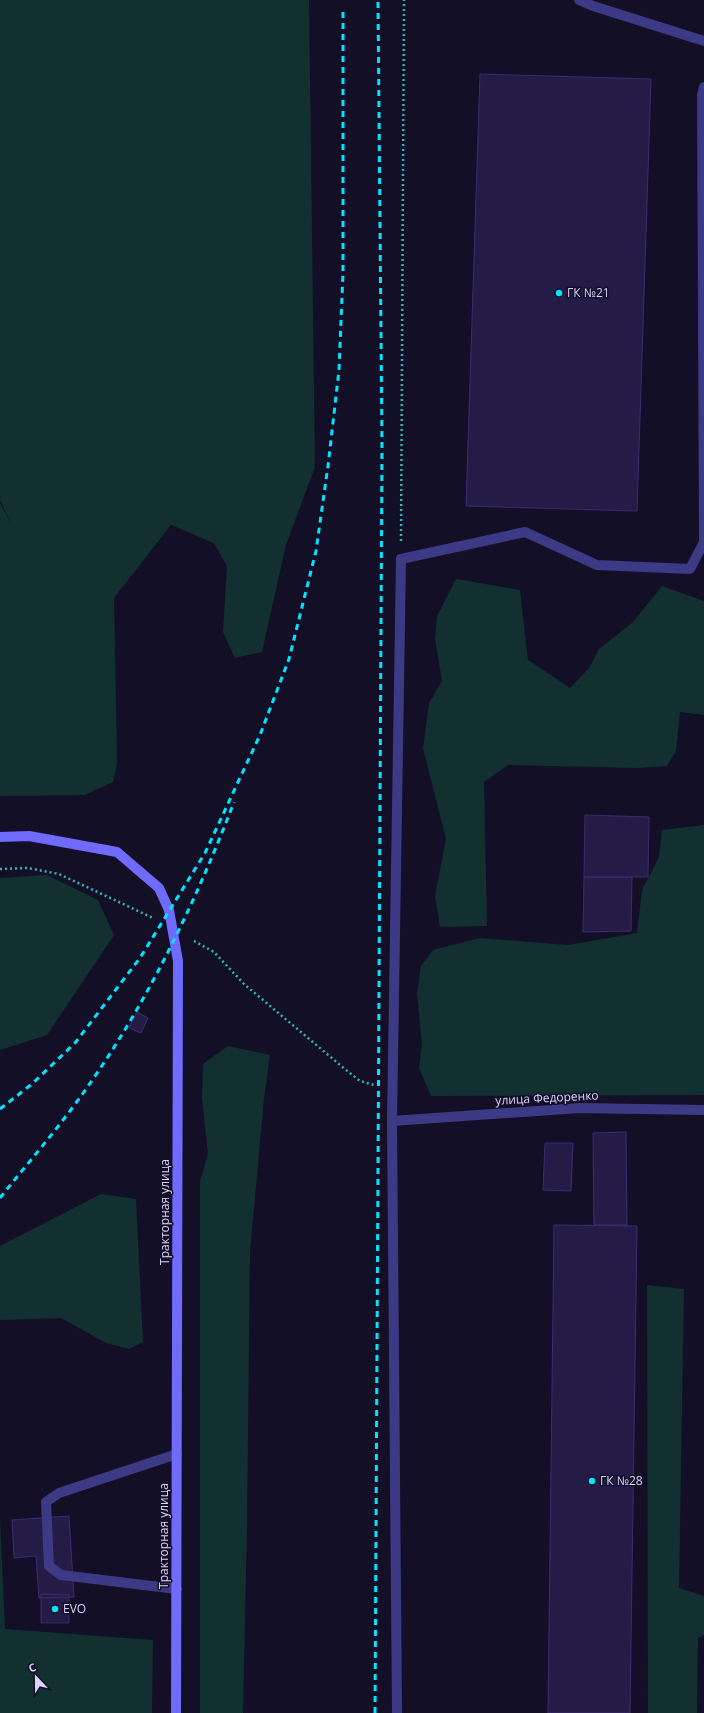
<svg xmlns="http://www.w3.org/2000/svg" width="704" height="1713" font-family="'Open Sans',sans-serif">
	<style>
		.green { fill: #12302f }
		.building { fill: #241b47; stroke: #3b2d73 }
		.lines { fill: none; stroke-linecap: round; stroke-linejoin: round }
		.path { stroke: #2fb8b0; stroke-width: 2.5; stroke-dasharray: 2 3; stroke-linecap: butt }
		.lane { stroke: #3d3a85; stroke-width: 10 }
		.street { stroke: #3d3a85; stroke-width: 10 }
		.secondary { stroke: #6f6bff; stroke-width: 10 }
		.rail { stroke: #00e5ff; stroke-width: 3; stroke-dasharray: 6 5; stroke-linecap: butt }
		.poi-dot { fill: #00e5ff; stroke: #130f26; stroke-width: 1.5 }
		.labels { text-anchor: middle; stroke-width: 3; stroke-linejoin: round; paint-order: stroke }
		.poi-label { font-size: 12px; fill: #d9d4ff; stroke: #130f26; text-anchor: start }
		.street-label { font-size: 12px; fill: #d9d4ff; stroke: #130f26 }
	</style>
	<rect width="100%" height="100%" fill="#130f26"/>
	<path class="green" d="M0 0H309L315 467 286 545 262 652 235 658 223 632 227 566 214 543 171 525 114 598 117 763 113 782 85 795 0 796V503L12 525 0 500Z
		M456 579 520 590 528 660 570 688 589 668 599 649 633 622 662 586 704 601V715L680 712 676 751 667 766 637 768 508 765 484 782 487 926 440 927 435 896 446 839 423 748 429 703 442 681 435 639 437 616Z
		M704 825V1095L431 1096 419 1068 422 1045 417 993 421 966 433 950 480 938 568 945 637 933 642 890 659 857 662 830Z
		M47 875 98 900 114 935 47 1035 0 1050V878Z
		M228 1046 270 1055 264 1099 250 1252 247 1525 243 1713H200V1181L208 1154 202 1099 203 1064Z
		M101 1194 136 1199 143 1342 129 1349 106 1343 61 1318 0 1320V1246Z
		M647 1285 684 1289 679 1588 704 1596V1635L698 1638 697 1713H648Z
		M0 1517 5 1629 153 1640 152 1713H0Z"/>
	<path class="building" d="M480 74 651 79 637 511 466 506Z
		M585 815 649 817 648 877H584Z
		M584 877H632L631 931 583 932Z
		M137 1012 148 1018 141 1033 129 1028Z
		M626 1132 627 1225H594L593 1133Z
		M545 1143H573L571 1191 543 1190Z
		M554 1225 637 1226 630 1713H548Z
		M69 1516 74 1597 39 1598 36 1556 14 1558 12 1520Z
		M41 1594 69 1595V1623H41Z"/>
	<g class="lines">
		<path class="path" d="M401 541 404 0
			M0 869 28 868 59 874 153 918
			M194 941 214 952 244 984 346 1070 360 1081 374 1085"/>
		<path class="lane" d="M579 0 593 6 704 41
			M177 1589 61 1575 49 1566 46 1502 59 1493 177 1454
			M397 1713 392 1121 401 559 525 532 597 565 690 569 704 542 702 95 704 87"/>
		<path class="street" d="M392 1121 580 1108 704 1110"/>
		<path class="secondary" d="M0 837 29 836 117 852 159 888 169 910 178 961 176 1713"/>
		<path class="rail" d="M0 1109 32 1084 75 1043 140 958 205 853 260 735 289 659 316 551 328 466 339 370 343 273V9
			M0 1198C27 1164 56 1131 81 1096 145 1008 195 904 234 802
			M375 1713 382 446 378 0"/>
	</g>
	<g class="poi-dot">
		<circle cx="559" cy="293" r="4"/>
		<circle cx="592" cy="1481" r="4"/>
		<circle cx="55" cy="1609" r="4"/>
	</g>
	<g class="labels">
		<g class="poi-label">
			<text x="567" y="297">ГК №21</text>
			<text x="600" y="1485">ГК №28</text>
			<text x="63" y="1613">EVO</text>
		</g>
		<g class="street-label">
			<text transform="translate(547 1098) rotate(-3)" y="4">улица Федоренко</text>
			<text transform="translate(165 1212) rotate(-90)" y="4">Тракторная улица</text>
			<text transform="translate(164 1536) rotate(-90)" y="4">Тракторная улица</text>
		</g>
	</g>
	<g transform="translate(36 1677) rotate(338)" stroke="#130f26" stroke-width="3" paint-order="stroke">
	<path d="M0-3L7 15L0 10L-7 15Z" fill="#d9d4ff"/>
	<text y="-6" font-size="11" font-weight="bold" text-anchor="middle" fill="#d9d4ff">С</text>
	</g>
</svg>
